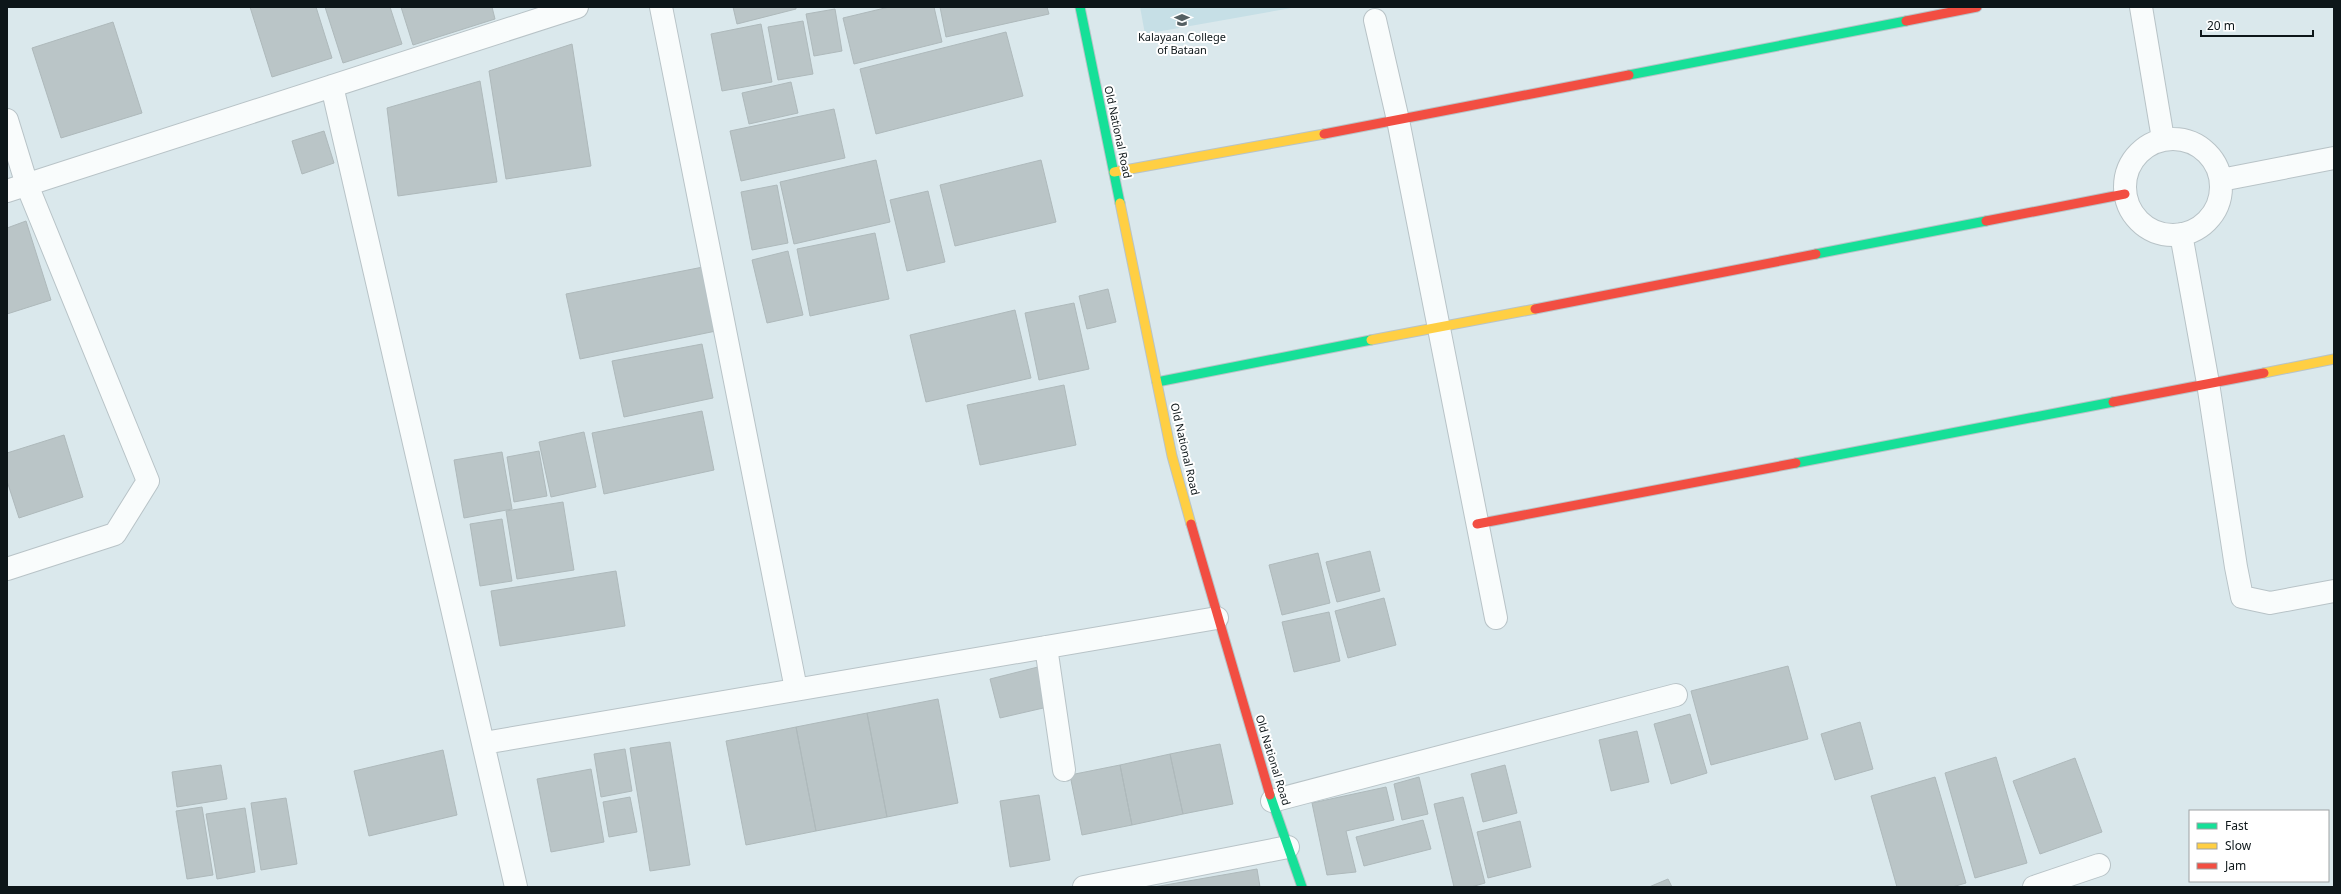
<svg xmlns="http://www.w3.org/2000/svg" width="2341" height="894" font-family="'Noto Sans',sans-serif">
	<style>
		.built { fill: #c6dfe6 }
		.building { fill: #bac5c7; stroke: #aeb9bb }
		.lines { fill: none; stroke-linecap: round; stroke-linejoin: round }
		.street-casing { stroke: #b8c3c7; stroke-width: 24 }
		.fast-casing { stroke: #b8c3c7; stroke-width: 11 }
		.slow-casing { stroke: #b8c3c7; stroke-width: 11 }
		.jam-casing { stroke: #b8c3c7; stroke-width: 11 }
		.street { stroke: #f9fcfc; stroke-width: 22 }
		.fast { stroke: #16e098; stroke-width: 9 }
		.slow { stroke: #ffcf43; stroke-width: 9 }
		.jam { stroke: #f24e42; stroke-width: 9 }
		.labels { text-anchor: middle; stroke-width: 4; stroke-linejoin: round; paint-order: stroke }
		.poi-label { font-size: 11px; fill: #0d1619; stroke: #fff }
		.street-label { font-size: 11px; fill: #0d1619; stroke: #fff }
	</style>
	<rect width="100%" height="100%" fill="#dae8ec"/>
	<path class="built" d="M1140 7H1297L1145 34Z"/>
	<path class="building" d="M250 7H316L332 58 272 77Z
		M325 7H390L402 44 343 63Z
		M401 7H492L495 19 413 45Z
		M733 7H796V9L737 24Z
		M889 7H934L942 42 854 64 843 18Z
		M940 7H1047L1049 14 946 37Z
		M835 9 842 51 814 56 806 14Z
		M803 21 813 74 778 80 768 27Z
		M113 22 142 113 61 138 32 48Z
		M761 24 772 82 722 91 711 34Z
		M1006 32 1023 96 876 134 860 69Z
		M572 44 591 166 506 179 489 71Z
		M480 81 497 182 398 196 387 108Z
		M791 82 798 113 749 124 742 93Z
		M834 109 845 158 741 181 730 131Z
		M324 131 334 163 302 174 292 141Z
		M876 160 890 222 794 244 780 182Z
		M1041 160 1056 222 955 246 940 185Z
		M777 185 788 243 752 250 741 192Z
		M928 191 945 262 907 271 890 200Z
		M26 221 51 300 7 314V228Z
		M875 233 889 299 810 316 797 249Z
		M788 251 803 315 767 323 752 260Z
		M703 267 716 331 580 359 566 294Z
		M1108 289 1116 322 1087 329 1079 296Z
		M1074 303 1089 369 1039 380 1025 313Z
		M1015 310 1031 378 926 402 910 335Z
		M702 344 713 398 624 417 612 361Z
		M1064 385 1076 445 980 465 967 405Z
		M702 411 714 470 604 494 592 433Z
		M584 432 596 487 551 497 539 442Z
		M64 435 83 497 19 518 7 481V453Z
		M539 451 547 496 514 502 507 457Z
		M502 452 512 509 464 518 454 460Z
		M563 502 574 570 517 579 506 511Z
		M502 519 512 581 480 586 470 524Z
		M1370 551 1380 591 1337 602 1326 562Z
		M1318 553 1330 603 1282 615 1269 565Z
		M616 571 625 626 500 646 491 591Z
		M1384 598 1396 645 1348 658 1335 611Z
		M1329 612 1340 661 1294 672 1282 622Z
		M1042 666 1052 706 1000 718 990 679Z
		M1788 666 1808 739 1711 765 1691 691Z
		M938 699 958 803 887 817 867 713Z
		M867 713 887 817 816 831 796 727Z
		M1690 714 1707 773 1671 784 1654 724Z
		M1860 722 1873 769 1835 780 1821 734Z
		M796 727 816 831 746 845 726 741Z
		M1637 731 1649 782 1611 791 1599 740Z
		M670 742 690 865 650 871 630 748Z
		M1220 744 1233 804 1183 814 1170 754Z
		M625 749 632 791 601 797 594 754Z
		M443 750 457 815 369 836 354 771Z
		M1170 754 1183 814 1132 825 1120 765Z
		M1996 757 2027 863 1975 878 1945 773Z
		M2075 758 2102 832 2040 854 2013 781Z
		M221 765 227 799 177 807 172 772Z
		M1120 765 1132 825 1082 835 1070 775Z
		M1505 765 1517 813 1483 822 1471 774Z
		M591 769 604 842 551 852 537 779Z
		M1419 777 1428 814 1402 820 1394 784Z
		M1935 777 1966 883 1952 887H1897L1871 796Z
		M1386 787 1394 820 1346 831 1356 872 1327 875 1312 803Z
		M1039 795 1050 860 1010 867 1000 801Z
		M630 797 637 832 609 837 603 802Z
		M1463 797 1485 883 1471 887H1454L1434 804Z
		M286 798 297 864 261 870 251 803Z
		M202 807 213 875 187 879 176 811Z
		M245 808 255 872 217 879 206 814Z
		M1423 820 1431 849 1364 866 1356 837Z
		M1520 821 1531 867 1488 878 1477 832Z
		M1257 869 1260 887H1154Z
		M1668 879 1672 887H1649Z"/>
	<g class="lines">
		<g class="street-casing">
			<path id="street" d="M661 7 796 689
				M2141 7 2163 139
				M1375 20 1398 120 1496 618
				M332 86 516 887
				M7 120 27 185 148 481 115 534 7 569
				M2125 187a48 48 0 1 1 96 0a48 48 0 1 1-96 0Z
				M2221 180 2334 158
				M7 191 577 7
				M2181 234 2208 383 2236 567 2242 597 2270 603 2334 591
				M1046 647 1064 770
				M484 743 1217 618
				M1272 801 1676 695
				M1084 887 1288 847
				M2034 887 2099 865"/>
		</g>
		<g class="fast-casing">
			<path id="fast" d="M1080 7 1120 203
				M1629 75 1906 21
				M1816 254 1986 221
				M1157 382 1371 340
				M1796 463 2113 402
				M1270 795 1302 887"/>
		</g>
		<g class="slow-casing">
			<path id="slow" d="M1114 172 1324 134
				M1120 203 1172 456 1191 524
				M1371 340 1535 309
				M2264 373 2334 359"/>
		</g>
		<g class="jam-casing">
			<path id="jam" d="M1906 21 1977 7
				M1324 134 1629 75
				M1986 221 2125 194
				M1535 309 1816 254
				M2113 402 2264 373
				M1191 524 1270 795
				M1477 524 1796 463"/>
		</g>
		<use href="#street" class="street"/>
		<use href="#fast" class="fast"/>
		<use href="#slow" class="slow"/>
		<use href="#jam" class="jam"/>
	</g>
	<defs>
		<g id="university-bare" transform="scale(1.2)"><path d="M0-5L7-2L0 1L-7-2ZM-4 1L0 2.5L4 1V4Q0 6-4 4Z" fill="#556063" stroke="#fff" stroke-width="2.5" paint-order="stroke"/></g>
	</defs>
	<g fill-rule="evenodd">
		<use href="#university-bare" x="1182" y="20"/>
	</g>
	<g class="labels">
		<g class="poi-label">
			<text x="1182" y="41">Kalayaan College<tspan x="1182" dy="13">of Bataan</tspan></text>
		</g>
		<g class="street-label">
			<text transform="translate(1118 132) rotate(78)" y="4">Old National Road</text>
			<text transform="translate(1185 449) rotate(77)" y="4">Old National Road</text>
			<text transform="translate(1273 760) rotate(73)" y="4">Old National Road</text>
		</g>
	</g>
	<rect width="2341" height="894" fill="none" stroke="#0d1619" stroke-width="16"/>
	<rect x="2189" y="810" width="140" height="72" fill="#ffffff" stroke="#9ea2a3"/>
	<rect x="2197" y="823" width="20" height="6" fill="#16e098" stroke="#9ea2a3"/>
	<text x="2225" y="830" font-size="12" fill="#0d1619">Fast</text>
	<rect x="2197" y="843" width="20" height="6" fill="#ffcf43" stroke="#9ea2a3"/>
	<text x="2225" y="850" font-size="12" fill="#0d1619">Slow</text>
	<rect x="2197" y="863" width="20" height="6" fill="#f24e42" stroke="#9ea2a3"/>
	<text x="2225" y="870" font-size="12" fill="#0d1619">Jam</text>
	<path d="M2201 30v6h112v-6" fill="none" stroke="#0d1619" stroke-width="2"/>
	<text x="2207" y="30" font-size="12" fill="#0d1619" stroke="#ffffff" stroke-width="3" paint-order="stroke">20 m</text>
</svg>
